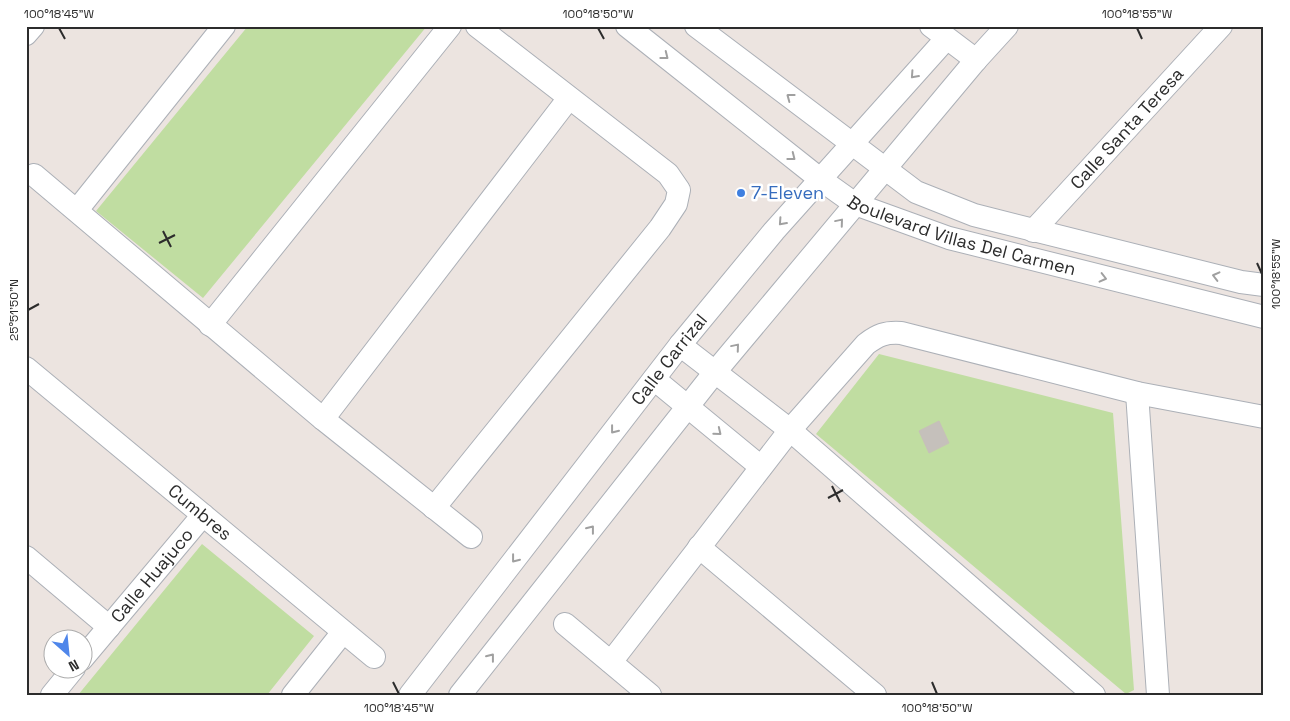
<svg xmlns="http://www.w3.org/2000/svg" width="1290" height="721" font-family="'Space Grotesk',sans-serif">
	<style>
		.green { fill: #c0dda1 }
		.building { fill: #c5c0bb; stroke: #c7c0b9 }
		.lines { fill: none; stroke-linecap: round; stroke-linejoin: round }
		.minor-casing { stroke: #acb0b7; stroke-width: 24 }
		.minor { stroke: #fff; stroke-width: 22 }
		.oneway { stroke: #a0a0a0 }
		.ticks { fill: none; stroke: #2c2c2c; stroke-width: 2 }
		.shop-dot { fill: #3f7fe0; stroke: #fff; stroke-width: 2 }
		.labels { text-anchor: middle; stroke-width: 5; stroke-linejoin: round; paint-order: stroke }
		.street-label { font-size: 18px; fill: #2c2c2c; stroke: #fff }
		.shop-label { font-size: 18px; fill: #366cbe; stroke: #fff; text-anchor: start }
		.neatline { fill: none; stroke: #2c2c2c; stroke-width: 2 }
		.ticks-label { font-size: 12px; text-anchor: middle; fill: #2c2c2c }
	</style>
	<rect width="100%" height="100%" fill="#ece4e0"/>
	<path class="green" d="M248 26H427L203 298 96 211Z
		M879 354 1113 413 1134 690 1126 694 816 434Z
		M202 544 314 636 267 695H78Z"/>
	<path class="building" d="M939 421 949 443 929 453 919 431Z"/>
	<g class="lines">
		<g class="minor-casing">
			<g id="minor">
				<path id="s1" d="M627 26 820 179 855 204 949 238 1264 317"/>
				<path d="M696 26 916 192 974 215 1241 282 1264 285"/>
				<path d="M931 26 976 60"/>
				<path d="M26 34 33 26"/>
				<path d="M34 175 323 419 471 537"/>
				<path d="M77 210 224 26"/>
				<path id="s2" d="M1033 231 1221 26"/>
				<path d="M210 325 450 26"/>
				<path d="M680 345 790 430 1094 695"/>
				<path id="s3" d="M26 368 374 657"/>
				<path d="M654 379 761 467"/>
				<path d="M1137 393 1158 695"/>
				<path d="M323 419 569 98"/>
				<path d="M434 508 660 228 676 204 679 190 668 174 477 26"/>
				<path d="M699 547 875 695"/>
				<path d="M26 557 109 627"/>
				<path d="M565 624 650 695"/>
				<path id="s4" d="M82 659 203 515"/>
				<path d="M611 662 790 430 866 344C878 335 885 332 901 333L1137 393 1264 417"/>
				<path d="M52 695 74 668"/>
				<path d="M293 695 343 632"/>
				<path id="s5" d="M410 695 680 345 774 231 946 39"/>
				<path d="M460 695 715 372 976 60 1007 26"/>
			</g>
		</g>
		<use href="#minor" class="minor"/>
	</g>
	<defs><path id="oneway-chevron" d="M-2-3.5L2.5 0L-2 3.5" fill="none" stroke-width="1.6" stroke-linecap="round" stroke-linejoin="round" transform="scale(1.25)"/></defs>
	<g class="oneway">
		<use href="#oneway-chevron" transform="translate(665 56) rotate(38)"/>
		<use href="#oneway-chevron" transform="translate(914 75) rotate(132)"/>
		<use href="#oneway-chevron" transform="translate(790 97) rotate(-143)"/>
		<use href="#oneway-chevron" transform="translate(792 157) rotate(38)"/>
		<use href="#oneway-chevron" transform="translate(782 222) rotate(132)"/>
		<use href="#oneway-chevron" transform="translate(840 222) rotate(-50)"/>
		<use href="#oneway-chevron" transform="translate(1216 276) rotate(-166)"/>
		<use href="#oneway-chevron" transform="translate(1103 278) rotate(14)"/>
		<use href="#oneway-chevron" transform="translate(736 347) rotate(-50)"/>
		<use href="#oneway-chevron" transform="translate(614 430) rotate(128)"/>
		<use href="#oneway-chevron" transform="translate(718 432) rotate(39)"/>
		<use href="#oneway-chevron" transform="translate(591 529) rotate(-52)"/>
		<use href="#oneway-chevron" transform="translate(515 559) rotate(128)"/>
		<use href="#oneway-chevron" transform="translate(491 657) rotate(-52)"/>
	</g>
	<path class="ticks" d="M59 28 65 39M598 28 604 39M1137 28 1142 39M163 231 171 247M159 243 175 235M1257 263 1262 274M28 310 39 304M832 486 840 502M828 498 843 490M393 682 399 694M932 682 937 694"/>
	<circle class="shop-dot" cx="741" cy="193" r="5"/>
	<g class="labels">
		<g class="street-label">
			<text dy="6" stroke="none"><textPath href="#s2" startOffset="139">Calle Santa Teresa</textPath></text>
			<text dy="6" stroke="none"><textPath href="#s1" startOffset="401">Boulevard Villas Del Carmen</textPath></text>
			<text dy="6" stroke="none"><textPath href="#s5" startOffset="424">Calle Carrizal</textPath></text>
			<text dy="6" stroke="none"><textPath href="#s3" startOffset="226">Cumbres</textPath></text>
			<text dy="6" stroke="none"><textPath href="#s4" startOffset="109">Calle Huajuco</textPath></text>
		</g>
		<g class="shop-label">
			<text x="751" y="199">7-Eleven</text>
		</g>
	</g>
	<rect width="1290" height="721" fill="none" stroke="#ffffff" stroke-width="55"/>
	<g transform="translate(68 654) rotate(153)"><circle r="24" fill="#ffffff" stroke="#ababab"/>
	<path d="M0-4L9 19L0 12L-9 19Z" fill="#4f86ea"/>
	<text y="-8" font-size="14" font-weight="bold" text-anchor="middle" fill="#2c2c2c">N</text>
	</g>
	<rect x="28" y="28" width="1234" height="666" class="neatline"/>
	<g class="ticks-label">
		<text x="59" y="18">100°18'45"W</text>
		<text x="598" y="18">100°18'50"W</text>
		<text x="1137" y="18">100°18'55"W</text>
		<text transform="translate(1276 274) rotate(-90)" y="4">100°18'55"W</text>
		<text transform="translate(14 310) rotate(-90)" y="4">25°51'50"N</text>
		<text x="399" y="712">100°18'45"W</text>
		<text x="937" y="712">100°18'50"W</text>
	</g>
</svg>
